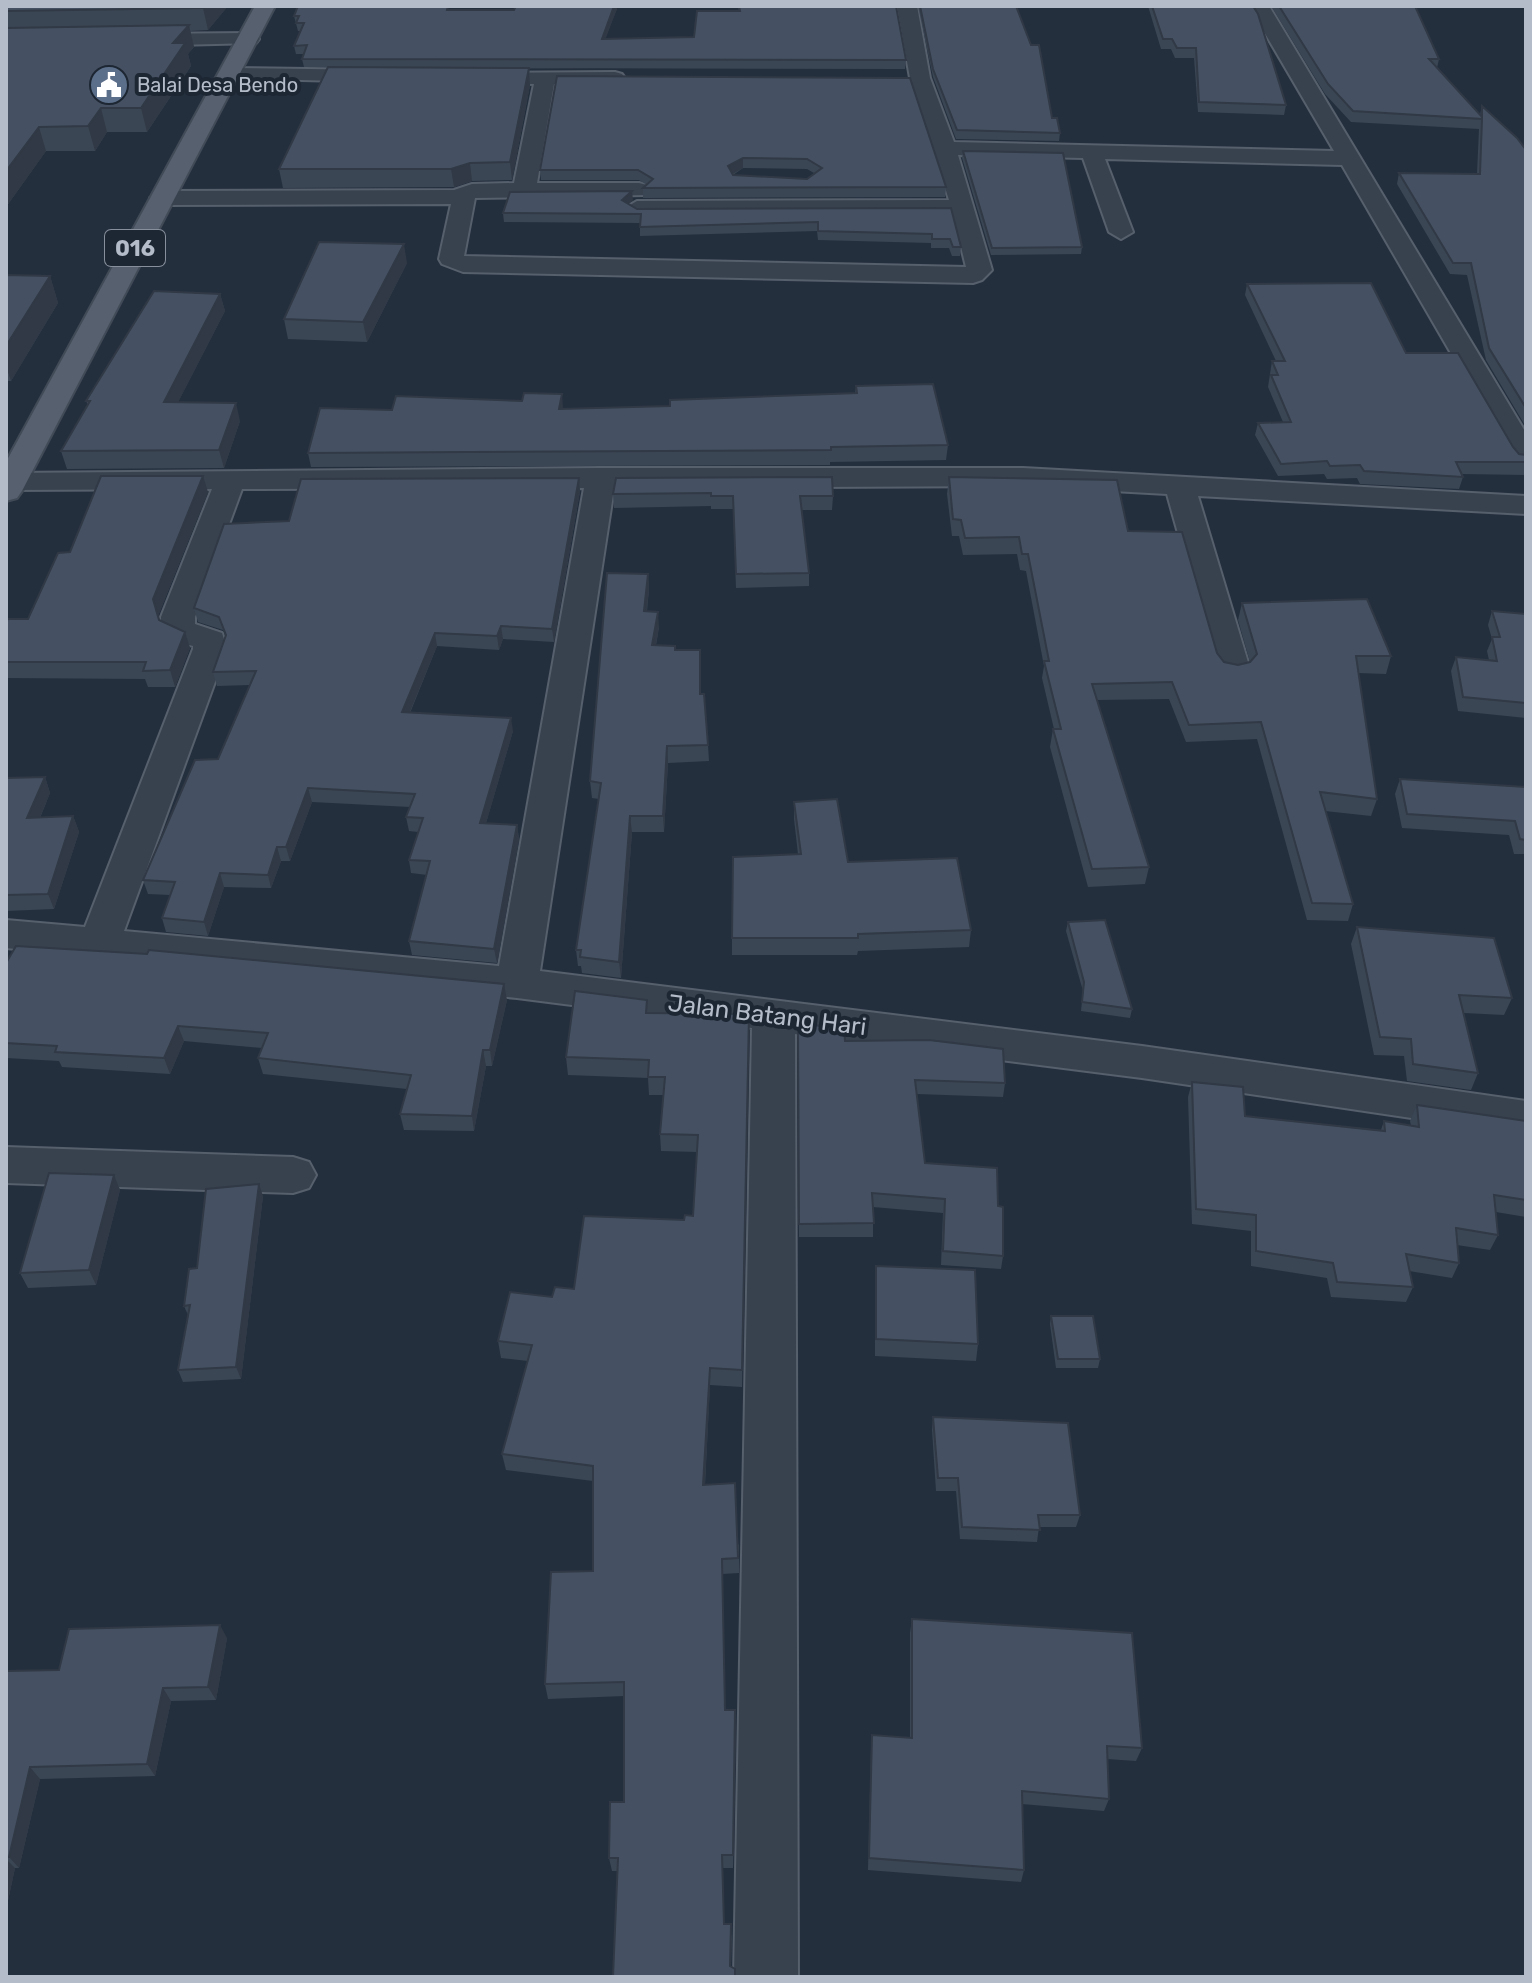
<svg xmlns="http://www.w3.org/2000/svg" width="1532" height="1983" font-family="Rubik,sans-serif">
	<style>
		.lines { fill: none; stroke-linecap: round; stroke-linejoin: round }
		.minor-casing { stroke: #565f6c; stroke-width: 4 }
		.primary-casing { stroke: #414a57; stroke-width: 4 }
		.minor { fill: #38414e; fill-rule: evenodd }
		.primary { fill: #56606e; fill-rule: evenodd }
		.wall { fill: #3b4654; fill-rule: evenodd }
		.shaded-wall { fill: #303945 }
		.building { fill: #455162; stroke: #303945; stroke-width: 2; fill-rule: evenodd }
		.labels { text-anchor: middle; stroke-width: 8; stroke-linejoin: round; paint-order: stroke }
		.far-poi-label { font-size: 20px; fill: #b4bcc9; stroke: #1d2633; text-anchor: start }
		.shield { fill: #1d2633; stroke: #878f9c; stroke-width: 2 }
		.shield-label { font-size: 22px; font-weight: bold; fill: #b4bcc9 }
		.street-label { font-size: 24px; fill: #b4bcc9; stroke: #1d2633 }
	</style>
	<rect width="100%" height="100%" fill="#242f3e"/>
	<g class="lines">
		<g class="minor-casing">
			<path id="minor" d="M897 6H917L930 78 954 142 1334 151 1249 6H1269L1526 433V466L1516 463 1511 457 1342 165 1105 159 1133 232 1121 239 1109 232 1083 158 958 155 992 270 982 280 973 283 463 272 442 264 439 259 451 204 162 205 150 198 162 191 454 190 472 184 514 183 534 84 473 83 466 81 463 77 466 73 615 72 622 74 625 78 622 82 554 84 537 183H639L647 185 651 190 647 195 475 198 464 256 966 267 953 214 637 215 625 208 637 201 949 200 910 78Z
				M249 33 256 35 259 39 256 43 135 46 125 40 135 34Z
				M229 68 379 70 389 76 379 82 222 78 219 74 222 70Z
				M601 468H1023L1526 496V514L1198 496 1250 669 1245 676 1233 679 1221 676 1216 669 1167 494 1023 486 614 488 540 971 1142 1046 1526 1101V1135L1142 1078 795 1034 798 1977H734L752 1028 517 998 6 948V920L85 927 193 649V646C174 640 161 640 161 617L212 489 11 490 6 489V473ZM584 488 499 966 124 931 227 649 222 633 195 624V617L242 489Z
				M6 1147 293 1157 309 1162 316 1175 309 1188 293 1193 6 1183Z"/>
		</g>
		<g class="primary-casing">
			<path id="primary" d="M255 6H275L22 491 17 498 6 501V462Z"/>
		</g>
		<use href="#minor" class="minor"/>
		<use href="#primary" class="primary"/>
	</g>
	<path class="wall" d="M6 6H228L208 30 190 31 194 47 188 54 191 66 147 132H107L95 151H46L6 207Z
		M618 6 605 39 694 37 739 11 738 6H896L906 60 905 69 488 68H529L530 85 512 180 472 181 454 187 283 188 279 169 328 67H304L302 59 304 54H296L294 46 300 31H298L294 16 451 10H514Z
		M918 6H1016L1052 118 1060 133 1059 141 956 139 933 77Z
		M1148 6H1253L1286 105 1284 115 1198 112 1194 58H1175L1171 49H1161Z
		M1271 6H1415L1439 59 1437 68 1480 115 1482 106 1526 150V427L1486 360 1467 275 1450 274 1397 184 1399 173 1477 174 1479 129 1351 122 1325 94Z
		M557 76 946 187 945 197 643 198V188L647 185 639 180H541L540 170ZM743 168 807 169 814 173 807 179 733 175Z
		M963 151 1082 247 1081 254 991 255 962 158Z
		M633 200 628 204 637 209 951 208 961 247 960 256H952L949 248H931V243L818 240 817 231 640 236V223L504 222 503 213Z
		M407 263 367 342 288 339 284 319Z
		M6 275 50 276 58 303 11 381H6Z
		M1247 284 1406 353 1519 454 1526 455V475L1462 474 1463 477 1459 489 1360 484 1357 478 1327 479 1324 474 1278 476 1255 435 1258 423 1283 422 1268 387 1272 361H1276L1245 295Z
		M220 294 225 311 178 402 240 421 224 468 67 469 61 451 88 405 86 401Z
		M856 386 948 445 946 460 830 462V465L311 467 308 453 392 410 563 409 670 406 855 393Z
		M949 477 1128 531 1224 662 1238 665 1250 662 1238 620 1242 603 1391 656 1386 674 1358 673 1377 799 1371 816 1325 811 1353 904 1348 921 1307 920 1257 739 1186 742 1169 699 1097 700 1149 867 1145 884 1088 887 1050 747 1053 729H1054L1042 678 1044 666 1026 571 1020 570 1017 554 963 555 959 536H952L947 494Z
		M579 478 580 491 554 642 503 639 499 650 437 646 410 713 513 731 486 823 517 825 519 839 497 963 412 955 409 941 427 875 411 873 409 860 418 832 409 831 406 817 410 807 312 802 290 861H281L271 888 224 887 208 936 166 932 162 918 170 895 148 894 143 880 218 759 250 685 217 686 213 672 226 637 223 630 198 622 194 608 289 521Z
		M616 478 833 496 832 510H802L809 573V586L736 588 733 509H711V506L614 508 613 494Z
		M208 492 158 616 160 620 185 632 190 648 175 687H148L145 679 6 678V622L28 619 70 552Z
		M648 574 649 589 647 611 659 627 656 645 701 694 708 745 709 761 668 763 664 832H632L621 978 582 973 581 966H578L576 950 599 799 592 798 590 781Z
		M1492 611 1526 614V718L1458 711 1451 671 1456 657 1489 660 1487 651 1492 639 1488 625Z
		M45 777 50 793 40 818 73 816 79 832 54 909 6 911V778Z
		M1400 779 1526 787V854H1514L1509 835 1402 828 1395 794Z
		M794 802 848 862 971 930 969 947 858 951 857 955H732V938L798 854 794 819Z
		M1068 922 1132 1009 1130 1018 1081 1011 1083 991 1066 931Z
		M1357 927 1512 998 1504 1015 1464 1013 1478 1073 1471 1090 1407 1081 1404 1056 1374 1055 1351 944Z
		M6 963 507 1000 492 1066H486L474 1131 404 1130 400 1114 407 1089 263 1074 258 1058 262 1048 184 1041 170 1074 62 1067 59 1061 6 1058Z
		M648 1013 749 1014 742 1387 710 1385 705 1485 739 1545V1573L722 1574 725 1710 736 1724 733 1868H723L724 1924 732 1936 731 1966 736 1977 618 1871H612L609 1858 624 1802V1696L548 1699 545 1684 593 1571V1481L506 1470 502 1454 528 1361 501 1358 498 1341 552 1297 574 1289 684 1220 693 1216 697 1152 661 1151 660 1134 664 1095H649L648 1078 568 1075 566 1057Z
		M798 1023 845 1041 1005 1083 1003 1097 917 1094 925 1163 998 1206 1003 1256 1001 1269 941 1265 943 1213 873 1207V1237H799Z
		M1192 1082 1245 1116 1381 1130 1384 1121 1411 1126 1410 1121 1417 1105 1526 1121V1217L1496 1212 1498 1235 1490 1250 1457 1245 1459 1263 1452 1278 1409 1271 1413 1287 1406 1302 1331 1297 1327 1278 1251 1266V1231L1192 1224 1188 1097Z
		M114 1175 120 1190 96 1285 28 1288 20 1273Z
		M263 1196 241 1379 183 1382 178 1370 188 1315 184 1306 197 1268Z
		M876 1266 978 1344 976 1361 875 1356V1283Z
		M1051 1316 1100 1359 1098 1368H1056L1050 1324Z
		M933 1417 1080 1515 1076 1527H1039L1037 1542 960 1539 956 1491H936L932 1430Z
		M912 1619 1142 1748 1136 1761 1107 1759 1109 1799 1104 1811 1022 1804 1024 1870 1021 1882 868 1870 871 1748 872 1735 910 1738V1633Z
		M227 1638 216 1700 171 1701 155 1776 40 1779 19 1868H15L6 1910V1671L59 1670Z"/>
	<path class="shaded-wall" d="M205 6H228L208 30 203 8Z
		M614 6H618L602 48V39Z
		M189 25 194 47 188 54 191 66 147 132 141 108 173 43Z
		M529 68 530 85 512 180 510 162Z
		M101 108 107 132 95 151 88 126Z
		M39 127 46 151 6 207V171Z
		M743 158V168L729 176 728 166Z
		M470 163 472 181 454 187 451 169Z
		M632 191 633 200 622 209V200Z
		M404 244 407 263 367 342 363 322Z
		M50 276 58 303 11 381 6 366V346Z
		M220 294 225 311 169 420 164 402Z
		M562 394 563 408 561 423 559 409Z
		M236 403 240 421 224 468 219 450Z
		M203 476 208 492 158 616 153 599Z
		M579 478 580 491 554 642 552 629Z
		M648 574 649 589 645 627 644 611Z
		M658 612 659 627 653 661 652 645Z
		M501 626 503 639 499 650 497 636Z
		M185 632 190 648 175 687 170 670Z
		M435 633 437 646 404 726 402 712Z
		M511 718 513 731 482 837 480 823Z
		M667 746 668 763 664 832 663 816Z
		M45 777 50 793 33 834 27 818Z
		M308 788 312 802 290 861 286 847Z
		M73 816 79 832 54 909 48 894Z
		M630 816 632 832 621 978 619 962Z
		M517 825 519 839 497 963 494 949Z
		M277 847 281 861 271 888 268 875Z
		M220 873 224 887 208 936 204 922Z
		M504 984 507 1000 492 1066 490 1050Z
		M178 1026 184 1041 170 1074 164 1058Z
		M483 1050 486 1066 474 1131 472 1116Z
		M114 1175 120 1190 96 1285 89 1270Z
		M259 1184 263 1196 241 1379 236 1367Z
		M710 1368V1385L704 1501 703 1485Z
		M220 1625 227 1638 216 1700 208 1687Z
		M163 1688 171 1701 155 1776 147 1764Z
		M735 1710 736 1724 733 1868V1855Z
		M30 1767 40 1779 19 1868 9 1857Z
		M6 1859 15 1868 6 1910Z"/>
	<path class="building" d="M6 6H205L203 8 6 11Z
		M298 6H448L447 10H514L516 6H614L602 39 694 37 697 11H740L739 6H896L906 60 302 59 307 45 294 46 304 23H296L299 16H294Z
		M920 6H1016L1031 45H1039L1052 118H1057L1060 133 957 130 933 69Z
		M1152 6H1253L1258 14 1286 105 1199 102 1196 48H1177L1172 39H1163Z
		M1279 6H1415L1439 59H1429L1482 117V106L1517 138 1526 150V408L1489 348 1471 263H1453L1399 173 1480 174 1482 119 1353 111 1328 84Z
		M189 25 173 43H185L141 108H101L88 126 39 127 6 171V28Z
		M328 67 529 68 510 162 470 163 451 169H279Z
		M557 76 910 78 946 187 643 188 653 179 638 170H540ZM743 158 807 159 822 168 807 179 733 175 728 166Z
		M963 151 1063 153 1082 247 992 248Z
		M632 191 622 200 637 209 951 208 961 247H953L950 239H932V234L818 231V222L640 227 641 214 503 213 510 192Z
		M319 242 404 244 363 322 284 319Z
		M6 275 50 276 6 346Z
		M1371 283 1406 353H1458L1513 447 1519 454 1526 455V462H1456L1463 477 1364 471 1360 465 1330 466 1327 461 1281 464 1258 423 1291 422 1271 375H1278L1272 361H1285L1247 284Z
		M154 291 220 294 164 402 236 403 219 450 61 451 90 401H86Z
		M933 384 948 445 831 447V450L308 453 320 408 392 410 396 396 522 401 524 393 562 394 559 409 670 406V400L857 393 856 386Z
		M101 476H203L153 599 159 620 185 632 170 670 143 671 146 662H6V622L8 619H28L58 553 70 552Z
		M832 477 833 496H800L809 573 736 574 733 496H711V493L613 494 616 478Z
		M949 477 1117 480 1128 531 1182 532 1217 653 1224 662 1238 665 1250 662 1257 654 1242 603 1367 599 1391 656H1356L1377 799 1320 792 1353 904 1312 903 1261 722 1189 725 1172 682 1092 684 1149 867 1092 869 1053 729H1061L1044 661H1049L1028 554H1022L1019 537 965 538 961 520 953 519Z
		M579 478 552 629 501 626 497 636 435 633 402 712 511 718 480 823 517 825 494 949 409 941 430 861 409 860 423 818 406 817 415 794 308 788 286 847H277L268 875 220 873 204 922 162 918 175 882 143 880 195 760 218 759 256 671 213 672 226 635 219 617 194 608 224 524 289 521 301 479Z
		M607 573 648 574 644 611 658 612 652 645 675 646V650H700V694H704L708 745 667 746 663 816H630L619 962 580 957 581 950H576L601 783 590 781Z
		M1492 611 1526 614V703L1463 697 1456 657 1497 661 1492 637H1500Z
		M45 777 27 818 73 816 48 894 6 895V778Z
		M1400 779 1526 787V840L1520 839 1515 821 1407 814Z
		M837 799 848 862 957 858 971 930 858 934V938H732L733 857 801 854 794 802Z
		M1105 920 1132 1009 1082 1002 1084 982 1068 922Z
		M1357 927 1494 938 1512 998 1459 995 1478 1073 1413 1064 1411 1039 1380 1037Z
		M16 946 147 954 149 950 504 984 490 1050H483L472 1116 400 1114 411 1075 258 1058 268 1033 178 1026 164 1058 55 1052 57 1046 6 1043V963Z
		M575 991 647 1000 646 1013 749 1014 742 1370 710 1368 703 1485 735 1483 738 1558 722 1559 725 1710H735L733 1855H722L724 1924H731L730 1966 735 1969V1977H613L618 1858H609L610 1802H624V1682L545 1684 551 1572 593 1571V1466L502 1454 532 1345 498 1341 510 1292 552 1297 555 1287 574 1289 584 1216 684 1220 685 1215 693 1216 698 1135 660 1134 665 1077H648L649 1060 566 1057Z
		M798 1023 844 1029 845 1041 929 1040 1003 1049 1005 1083 915 1080 925 1163 997 1168 998 1206 1003 1207V1256L943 1251 945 1199 872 1193 874 1223 799 1224Z
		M1192 1082 1243 1087 1245 1116 1385 1131 1384 1121 1419 1127 1417 1105 1526 1121V1200L1494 1195 1498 1235 1456 1228 1459 1263 1406 1254 1413 1287 1337 1282 1333 1263 1256 1251V1215L1196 1209Z
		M49 1173 114 1175 89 1270 20 1273Z
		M259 1184 236 1367 178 1370 190 1305 184 1306 189 1269 197 1268 206 1189Z
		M876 1266 975 1270 978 1344 876 1339Z
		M1051 1316H1093L1100 1359H1058Z
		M933 1417 1068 1423 1080 1515H1038L1040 1530 962 1527 958 1478H938Z
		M912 1619 1132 1633 1142 1748 1107 1746 1109 1799 1022 1791 1024 1870 869 1858 872 1735 912 1738Z
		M220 1625 208 1687 163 1688 147 1764 30 1767 9 1857H6V1671L59 1670 69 1629Z"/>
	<defs>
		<g id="civic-disc" transform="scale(2)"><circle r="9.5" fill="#5c6f8a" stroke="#1d2633"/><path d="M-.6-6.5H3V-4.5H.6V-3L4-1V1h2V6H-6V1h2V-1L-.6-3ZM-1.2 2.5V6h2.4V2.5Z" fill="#fff"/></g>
	</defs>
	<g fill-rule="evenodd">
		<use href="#civic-disc" x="109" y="85"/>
	</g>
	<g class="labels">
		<g class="far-poi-label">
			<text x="137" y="92">Balai Desa Bendo</text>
		</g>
		<rect class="shield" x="105" y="230" width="60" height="36" rx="6"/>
		<g class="shield-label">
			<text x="135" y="256">016</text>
		</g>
		<g class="street-label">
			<text transform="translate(767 1015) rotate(7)" y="8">Jalan Batang Hari</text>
		</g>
	</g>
	<rect width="1532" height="1983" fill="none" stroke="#b4bcc9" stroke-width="16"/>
</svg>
